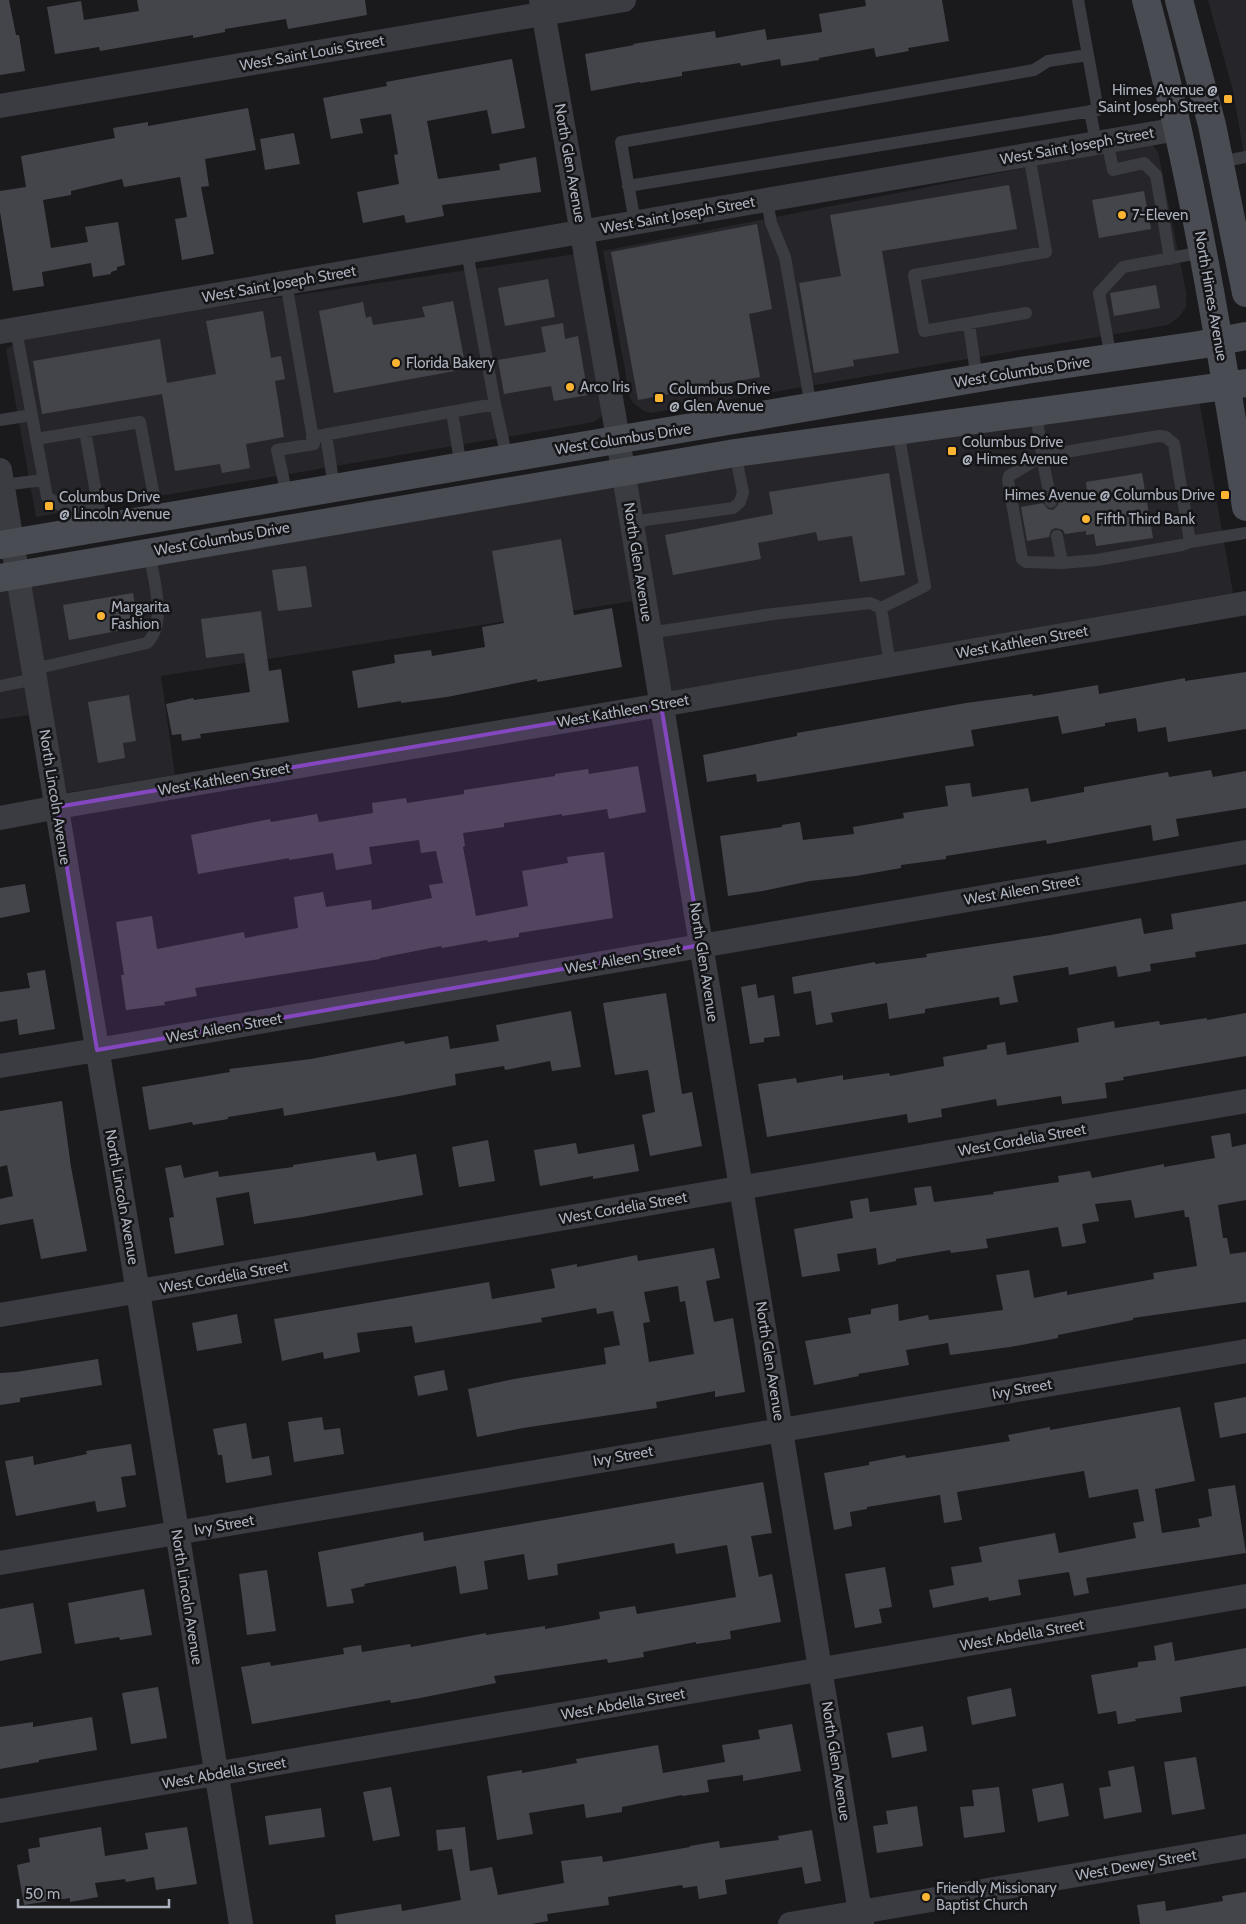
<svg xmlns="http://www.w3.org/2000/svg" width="1246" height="1924" font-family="Cabin,sans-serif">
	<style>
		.built { fill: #26262a }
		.building { fill: #44454a; fill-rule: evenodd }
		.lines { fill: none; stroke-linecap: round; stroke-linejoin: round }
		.lane { stroke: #3b3c42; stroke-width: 12 }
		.street { stroke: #3b3c42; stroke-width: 24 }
		.secondary { stroke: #494c53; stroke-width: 28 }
		.marked { fill: #8547bf; fill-opacity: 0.2; stroke: #8547bf; stroke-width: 4; stroke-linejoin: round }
		.poi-dot { fill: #fdb432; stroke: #151518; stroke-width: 2 }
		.labels { text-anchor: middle; stroke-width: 5; stroke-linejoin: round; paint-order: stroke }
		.street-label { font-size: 15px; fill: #acb2bd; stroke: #151518 }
		.poi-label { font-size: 15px; fill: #acb2bd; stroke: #151518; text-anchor: start }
	</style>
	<rect width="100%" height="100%" fill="#1a1a1d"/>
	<path class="built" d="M1208 0H1246V167L1233 91Z
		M1151 143 1158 152 1186 292V307L1179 317 1168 325 651 413 644 411 633 403 630 397 603 251Z
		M576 254 604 405 601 417 594 422 36 517 6 349 25 339 72 328Z
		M1195 377 1233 593 670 692 632 464Z
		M611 467 633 601 161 676 175 775 65 793 28 568Z
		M7 572 31 715 0 719V573Z"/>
	<path class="building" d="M0 0H9L16 35H19L25 71 0 75Z
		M137 0H365L367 15 288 29 286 19 225 29V32L193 38V35L100 51 99 47 55 54 47 7 81 1 84 20 139 11Z
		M865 0H942L949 41 908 48 909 51 876 57 874 48 819 58V60L781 66 780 59 741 66 740 63 682 72V76L640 83V82L591 91 585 54 634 45 633 44 715 31 716 38 765 29 767 40 822 32 819 14 866 6Z
		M512 59 525 128 492 134 487 110 427 121 438 179 500 170 499 164 536 157 541 192 442 205 444 216 406 223 404 215 363 223 357 192 399 184 394 155 398 154 391 114 360 119 363 133 331 139 323 98 387 86 386 82Z
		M248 108 256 150 205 159 209 186 201 187 214 254 182 260 175 219 187 217 180 177 124 187 122 179 71 191V195L43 200 51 248 88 242 85 227 118 222 125 265 117 267V270L111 272V274L93 277 91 263 42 272 44 286 13 291 0 212V191L26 187 21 156 115 138 113 128 148 122V126Z
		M294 133 300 164 265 170 260 139Z
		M1009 185 1017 229 882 251 899 353 853 360 854 366 814 373 799 283 841 276 830 215Z
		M1144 191 1151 229 1099 238 1092 200Z
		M757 224 772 309 749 314 760 377 638 400 611 252Z
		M548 279 555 317 505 326 498 288Z
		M1156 285 1160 308 1114 316 1110 293Z
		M453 301 466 369 334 393 319 311 363 302 366 318 371 316 373 325 425 317 422 307Z
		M263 311 271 358 281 356 285 379 275 381 284 437 246 444 250 468 222 473 220 464 175 471 162 394 42 414 33 361 160 339 167 383 216 374 206 321Z
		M563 323 565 339 578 336 588 395 554 401 551 386 504 394 498 360 546 352 541 327Z
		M889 473 905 575 860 582 852 536 818 541 816 532 758 543 761 559 673 575 665 535 773 514 769 492Z
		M1142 473 1153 538 1096 546 1094 534 1086 535V531L1065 534 1063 530 1056 528 1051 530 1049 537 1027 541 1021 507 1043 503 1048 509 1053 510 1058 505 1059 501 1081 497 1080 493 1087 492 1086 482Z
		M561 539 574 615 612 608 622 667 537 682V679L447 697 401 703V701L358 708 352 671 395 663 394 655 431 650 432 656 485 647 482 627 504 623 492 551Z
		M306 566 312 607 278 611 272 570Z
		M133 593 139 627 69 640 63 605Z
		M261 611 269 671 281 669 289 722 200 734 201 738 182 741 181 734 172 735 166 704 193 698 194 700 250 692 244 653 206 658 201 619Z
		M1246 672V729L1168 742 1166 727 1138 732 1136 718 1105 723V726L1062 734 1058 716 971 730 974 746 757 782 756 774 707 782 703 755 797 736V733L966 703 1032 694 1033 696 1098 685 1099 694 1185 678V681Z
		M129 695 136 741 123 743 125 758 98 763 88 702Z
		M638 766 646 812 609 819 607 809 562 816V814L504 823V827L463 833 465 846 463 847 476 916 528 906 522 871 568 863 567 857 604 852 613 918 519 933V937L488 942 487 940 442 948 441 946 380 958V959L195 988 197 996 164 1002 165 1005 126 1010 121 975H124L116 922 152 916 157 949 244 932 245 938 298 928 294 897 323 892 326 907 371 900 372 910 432 898 429 885 443 883 436 851 421 853 419 840 369 847 372 864 336 870 333 853 289 860V858L198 874 191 835 270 819 271 822 317 814 319 822 373 813 372 803 406 798 407 803 464 794V790L555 776V774L588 769 589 774Z
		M1211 770 1213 777 1246 771V808L1176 819 1179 836 1153 841 1151 825 1047 844 1046 840 946 856V859L901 865V868L856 876 810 881 763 891 728 896 720 836 782 827V825L800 822 803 840 854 834 853 827 904 818 903 813 948 806 945 786 970 783 972 797 1028 788 1031 802 1084 792V787L1168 772 1169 777Z
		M25 884 30 912 0 918V888Z
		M1246 901V944L1195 952 1196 957 1150 964 1151 971 1118 977 1116 966 1069 975 1068 967 1013 976 1018 1002 1000 1005 999 997 925 1009V1013L889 1019 887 1003 831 1013 833 1022 816 1025 811 991 794 994 792 977 875 962V964L927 957 926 954 1051 935 1141 918 1144 934 1173 929 1171 914Z
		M45 970 55 1029 19 1035 17 1019 0 1022V992L30 988 27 973Z
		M756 984 758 998 774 995 780 1036 764 1038V1042L750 1044 741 987Z
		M666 993 682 1094 692 1092 702 1146 650 1156 642 1115 655 1112 648 1070 615 1075 603 1003Z
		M571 1011 581 1067 552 1071 550 1061 505 1070 504 1066 455 1074 456 1085 399 1096 284 1116 283 1108 228 1117V1119L193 1125 192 1122 149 1130 142 1087 230 1072 229 1069 311 1059 404 1041 405 1044 448 1036 450 1049 499 1041 496 1025Z
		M1246 1013V1056L1123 1077 1124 1080 1105 1083 1107 1098 1062 1104 1061 1096 997 1106 996 1099 941 1109 942 1117 908 1123 907 1114 767 1137 758 1084 796 1078 797 1083 843 1075V1080L889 1073 890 1076 944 1066 943 1057 987 1049V1045L1005 1042 1007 1055 1079 1042 1077 1028 1114 1021 1115 1028 1159 1021 1160 1025 1207 1018V1020Z
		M62 1101 71 1167 87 1251 41 1259 33 1219 0 1225V1199L13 1196 7 1165 0 1167V1111Z
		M1230 1133 1232 1147 1246 1144V1200L1218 1205 1223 1238H1227L1230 1254 1246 1252V1302L1133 1318V1320L1058 1335V1338L1010 1347 950 1355 948 1343 906 1350 909 1365 858 1374 859 1376 814 1385 805 1341 851 1333 848 1318 871 1314V1309L898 1304 899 1321 928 1315 929 1320 1003 1310 996 1275 1029 1270 1034 1298 1067 1291V1295L1154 1279 1153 1273 1197 1266 1189 1217H1185L1184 1210 1135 1218 1131 1200 1095 1204 1099 1221 1082 1224 1086 1243 1062 1247 1058 1227 986 1239 988 1248 951 1253 950 1250 896 1259V1261L878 1265 876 1248 837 1254 840 1271 802 1277 794 1229 853 1218 850 1201 868 1198 870 1212 917 1205 914 1188 931 1186 934 1202 994 1194 993 1192 1059 1182 1058 1176 1090 1171 1092 1178 1164 1164V1167L1215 1158 1211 1136Z
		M488 1140 495 1181 459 1187 452 1147Z
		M576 1143 578 1154 634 1144 639 1171 593 1179V1176L540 1186 534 1150Z
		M375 1152 377 1161 416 1154 423 1195 302 1217 254 1224 249 1192 216 1198 224 1245 175 1254 169 1218 174 1217 165 1168 181 1165 184 1178 218 1171 219 1177 293 1167V1165Z
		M714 1248 720 1278 706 1281 714 1322 733 1318 745 1392 715 1397V1391L656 1402 657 1408 523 1428 477 1437 468 1389 514 1379 606 1364 604 1348 620 1345 613 1311 597 1314 596 1308 541 1318 542 1322 415 1343 412 1326 357 1333 360 1352 324 1359 323 1352 282 1361 274 1319 489 1282 492 1299 555 1288 551 1269 577 1264V1267L637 1255 638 1261ZM678 1286 680 1302 685 1301 694 1354 649 1362 643 1323 650 1322 644 1292Z
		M237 1314 242 1343 197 1351 192 1323Z
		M98 1359 102 1385 20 1398V1402L0 1405V1373L16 1372Z
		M444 1370 448 1390 418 1396 414 1376Z
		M1246 1397V1433L1220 1438 1214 1403Z
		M1180 1407 1195 1481 1155 1489 1162 1533 1200 1527 1198 1519 1212 1516 1208 1489 1235 1485 1246 1553 1086 1578 1089 1593 1074 1596 1069 1572 1018 1580 1021 1595 989 1601 988 1597 933 1608 929 1590 954 1585 951 1567 982 1562 979 1547 1055 1533 1059 1553 1136 1538 1133 1523 1144 1521 1138 1489 1089 1498 1084 1471 957 1492 962 1520 944 1523 940 1495 867 1507V1509L850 1512 852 1526 834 1530 824 1473 869 1465V1462L905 1455 906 1458 1010 1441 1008 1435 1050 1427V1430Z
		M322 1417 324 1430 340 1428 344 1454 294 1462 288 1422Z
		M246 1423 252 1459 269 1456 272 1475 226 1483 222 1455H218L213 1429Z
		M131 1444 136 1475 121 1477 126 1507 97 1512 95 1501 16 1516 5 1461 33 1456 34 1465 87 1454 86 1451Z
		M763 1482 772 1533 751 1536 759 1577 772 1574 781 1622 730 1631 731 1639 696 1644V1642L643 1652 644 1657 608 1663 607 1659 494 1676 496 1683 420 1698 391 1703 390 1700 252 1724 241 1667 270 1662 271 1666 344 1654 343 1648 361 1645 362 1652 410 1644 411 1647 486 1633V1635L545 1626V1629L600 1619 599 1612 635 1606 637 1614 736 1597 727 1545 676 1554 674 1543 557 1564 558 1575 528 1580 524 1554 484 1561 488 1589 460 1594 456 1566 364 1584 365 1586 351 1589 354 1603 327 1607 318 1552 423 1532 424 1541Z
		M885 1567 892 1607 879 1609 882 1623 855 1628 845 1574Z
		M267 1570 276 1631 247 1635 239 1574Z
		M144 1589 152 1635 120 1640 119 1637 75 1644 68 1603Z
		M33 1603 42 1653 0 1661V1609Z
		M1172 1642 1175 1661 1246 1648V1686L1180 1697 1182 1712 1135 1719 1136 1721 1118 1724 1116 1711 1098 1714 1091 1675 1138 1667V1662L1156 1660 1154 1646Z
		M158 1687 167 1738 131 1744 122 1693Z
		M1011 1688 1016 1716 972 1725 967 1697Z
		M92 1717 97 1750 39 1760V1762L0 1769V1727L33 1722V1727Z
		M792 1724 801 1771 743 1781V1775L707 1780 709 1792 682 1796V1795L622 1807V1812L586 1818 584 1804 529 1813 533 1834 497 1840 487 1776 522 1770V1773L577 1763 576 1759 658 1745 663 1773 725 1762 722 1745 760 1739 758 1730Z
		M923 1726 927 1751 892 1758 887 1733Z
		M1196 1757 1205 1809 1172 1815 1164 1762Z
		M1134 1766 1142 1812 1104 1819 1099 1788 1111 1786 1108 1771Z
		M1063 1783 1069 1816 1038 1822 1032 1789Z
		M391 1787 400 1836 373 1841 363 1792Z
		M999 1787 1005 1832 964 1838 960 1807 974 1806 972 1790Z
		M917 1806 923 1846 877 1853 873 1826 888 1824 886 1811Z
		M321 1808 325 1837 269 1845 265 1816Z
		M101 1827 105 1856 148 1849 145 1833 187 1827 197 1884 156 1890 154 1877 126 1882 125 1879 95 1883 98 1897 70 1902V1898L24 1905 17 1865 30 1862 28 1849 40 1847 39 1838Z
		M465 1827 470 1871 492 1867 498 1895 564 1883 561 1861 602 1856 603 1862 690 1847V1846L719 1841 720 1848 779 1840 778 1836 812 1830 821 1881 805 1884 802 1867 725 1880 727 1894 699 1899 697 1886 683 1888 682 1885 608 1897 609 1905 547 1914 548 1921 531 1924H336L335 1915 401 1904 402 1911 461 1900 452 1849 438 1851 436 1830Z
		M1246 1892V1924H1140L1137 1905 1165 1901 1166 1911 1223 1901 1222 1896Z"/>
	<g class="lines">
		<path class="lane" d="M1090 111 1096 142
			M1107 140 1113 170 1144 163 1156 175 1170 259
			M1220 162 1246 157
			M628 186 1098 110 1078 0
			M767 200 771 223 785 257 811 407
			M635 223 621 142 1034 70 1048 61 1088 55
			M467 252 495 404 507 458
			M286 283 314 444 277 450 287 495
			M1026 313 924 331 914 275 1046 252 1029 154
			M969 324 977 380
			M16 330 47 497 67 509 72 532
			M1111 358 1099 293 1123 267 1203 252
			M452 412 461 467
			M1036 412 1042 456 1159 436 1166 437 1174 444 1190 542 1246 533
			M0 420 32 415
			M85 431 102 527
			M326 435 334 487
			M312 437 495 404
			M36 439 140 422 158 517
			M3 485 43 480
			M1051 502 1042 456 1009 476 1008 480 1022 559 1026 562 1062 563
			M67 509 98 504
			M631 522 733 508 740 502 743 492 735 453
			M1057 536 1062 563 1097 560 1182 545 1190 542
			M881 608 890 665
			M649 633 773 614 870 603 881 608 925 586 898 431
			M34 669 147 643C168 623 153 578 149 551
			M0 686 35 679"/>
		<path class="street" d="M541 0 615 421 862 1924
			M0 106 624 0
			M0 332 1178 129
			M0 470 138 1292 241 1924
			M0 818 69 805 661 705 1246 603
			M0 1066 97 1050 1246 852
			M0 1315 1246 1101
			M0 1563 1246 1351
			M0 1811 1246 1596
			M790 1924 1246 1846"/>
		<path class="secondary" d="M1146 0C1191 166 1219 336 1246 507
			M1179 0 1212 125 1246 293
			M0 545 1026 370 1199 345 1246 336
			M0 578 735 453 1246 383"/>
	</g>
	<path class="marked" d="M661 705 701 945 97 1050 57 807Z"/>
	<g class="poi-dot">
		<rect x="1223" y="94" width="10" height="10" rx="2.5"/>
		<circle cx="1122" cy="215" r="5"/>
		<circle cx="396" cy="363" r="5"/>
		<circle cx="570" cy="387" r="5"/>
		<rect x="654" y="393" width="10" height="10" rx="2.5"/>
		<rect x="947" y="446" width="10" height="10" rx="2.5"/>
		<rect x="1220" y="490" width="10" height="10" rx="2.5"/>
		<rect x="44" y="501" width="10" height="10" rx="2.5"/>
		<circle cx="1086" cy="519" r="5"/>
		<circle cx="101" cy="616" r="5"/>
		<circle cx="926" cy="1897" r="5"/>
	</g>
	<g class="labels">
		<g class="street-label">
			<text transform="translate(312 53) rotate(-10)" y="5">West Saint Louis Street</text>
			<text transform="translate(1077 146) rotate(-10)" y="5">West Saint Joseph Street</text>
			<text transform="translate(570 163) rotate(80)" y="5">North Glen Avenue</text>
			<text transform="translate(678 215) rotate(-10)" y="5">West Saint Joseph Street</text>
			<text transform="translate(279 284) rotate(-10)" y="5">West Saint Joseph Street</text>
			<text transform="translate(1211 296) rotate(80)" y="5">North Himes Avenue</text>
			<text transform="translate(1022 372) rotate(-9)" y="5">West Columbus Drive</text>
			<text transform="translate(623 439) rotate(-9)" y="5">West Columbus Drive</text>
			<text transform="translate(222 539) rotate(-10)" y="5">West Columbus Drive</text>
			<text transform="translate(638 562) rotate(81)" y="5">North Glen Avenue</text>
			<text transform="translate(1022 642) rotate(-10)" y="5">West Kathleen Street</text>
			<text transform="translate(623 711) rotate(-10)" y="5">West Kathleen Street</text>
			<text transform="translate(224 779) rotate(-10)" y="5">West Kathleen Street</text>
			<text transform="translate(55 797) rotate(81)" y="5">North Lincoln Avenue</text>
			<text transform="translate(1022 890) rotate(-10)" y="5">West Aileen Street</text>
			<text transform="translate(623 959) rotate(-10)" y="5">West Aileen Street</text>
			<text transform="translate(704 962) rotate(81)" y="5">North Glen Avenue</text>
			<text transform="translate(224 1028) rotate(-10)" y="5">West Aileen Street</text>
			<text transform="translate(1022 1140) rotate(-10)" y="5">West Cordelia Street</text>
			<text transform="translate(122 1197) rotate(80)" y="5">North Lincoln Avenue</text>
			<text transform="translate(623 1208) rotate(-10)" y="5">West Cordelia Street</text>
			<text transform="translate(224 1277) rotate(-10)" y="5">West Cordelia Street</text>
			<text transform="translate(770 1361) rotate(81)" y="5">North Glen Avenue</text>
			<text transform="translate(1022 1389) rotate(-10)" y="5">Ivy Street</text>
			<text transform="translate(623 1456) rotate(-10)" y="5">Ivy Street</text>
			<text transform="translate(224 1525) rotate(-10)" y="5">Ivy Street</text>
			<text transform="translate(187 1597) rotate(81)" y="5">North Lincoln Avenue</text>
			<text transform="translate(1022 1635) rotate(-10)" y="5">West Abdella Street</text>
			<text transform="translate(623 1704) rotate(-10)" y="5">West Abdella Street</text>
			<text transform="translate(836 1761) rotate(81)" y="5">North Glen Avenue</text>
			<text transform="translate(224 1773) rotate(-10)" y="5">West Abdella Street</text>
			<text transform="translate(1136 1865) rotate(-10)" y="5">West Dewey Street</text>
		</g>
		<g class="poi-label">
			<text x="1218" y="95" text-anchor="end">Himes Avenue @<tspan x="1218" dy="17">Saint Joseph Street</tspan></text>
			<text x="1132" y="220">7-Eleven</text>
			<text x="406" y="368">Florida Bakery</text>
			<text x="580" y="392">Arco Iris</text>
			<text x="669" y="394">Columbus Drive<tspan x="669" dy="17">@ Glen Avenue</tspan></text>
			<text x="962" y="447">Columbus Drive<tspan x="962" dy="17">@ Himes Avenue</tspan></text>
			<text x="1215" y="500" text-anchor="end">Himes Avenue @ Columbus Drive</text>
			<text x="59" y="502">Columbus Drive<tspan x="59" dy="17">@ Lincoln Avenue</tspan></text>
			<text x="1096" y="524">Fifth Third Bank</text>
			<text x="111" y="612">Margarita<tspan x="111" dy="17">Fashion</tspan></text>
			<text x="936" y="1893">Friendly Missionary<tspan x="936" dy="17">Baptist Church</tspan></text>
		</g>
	</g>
	<path d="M18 1899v8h151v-8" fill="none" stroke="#acb2bd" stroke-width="2.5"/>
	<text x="25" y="1899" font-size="15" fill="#acb2bd" stroke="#151518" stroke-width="4" paint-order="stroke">50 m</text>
</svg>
